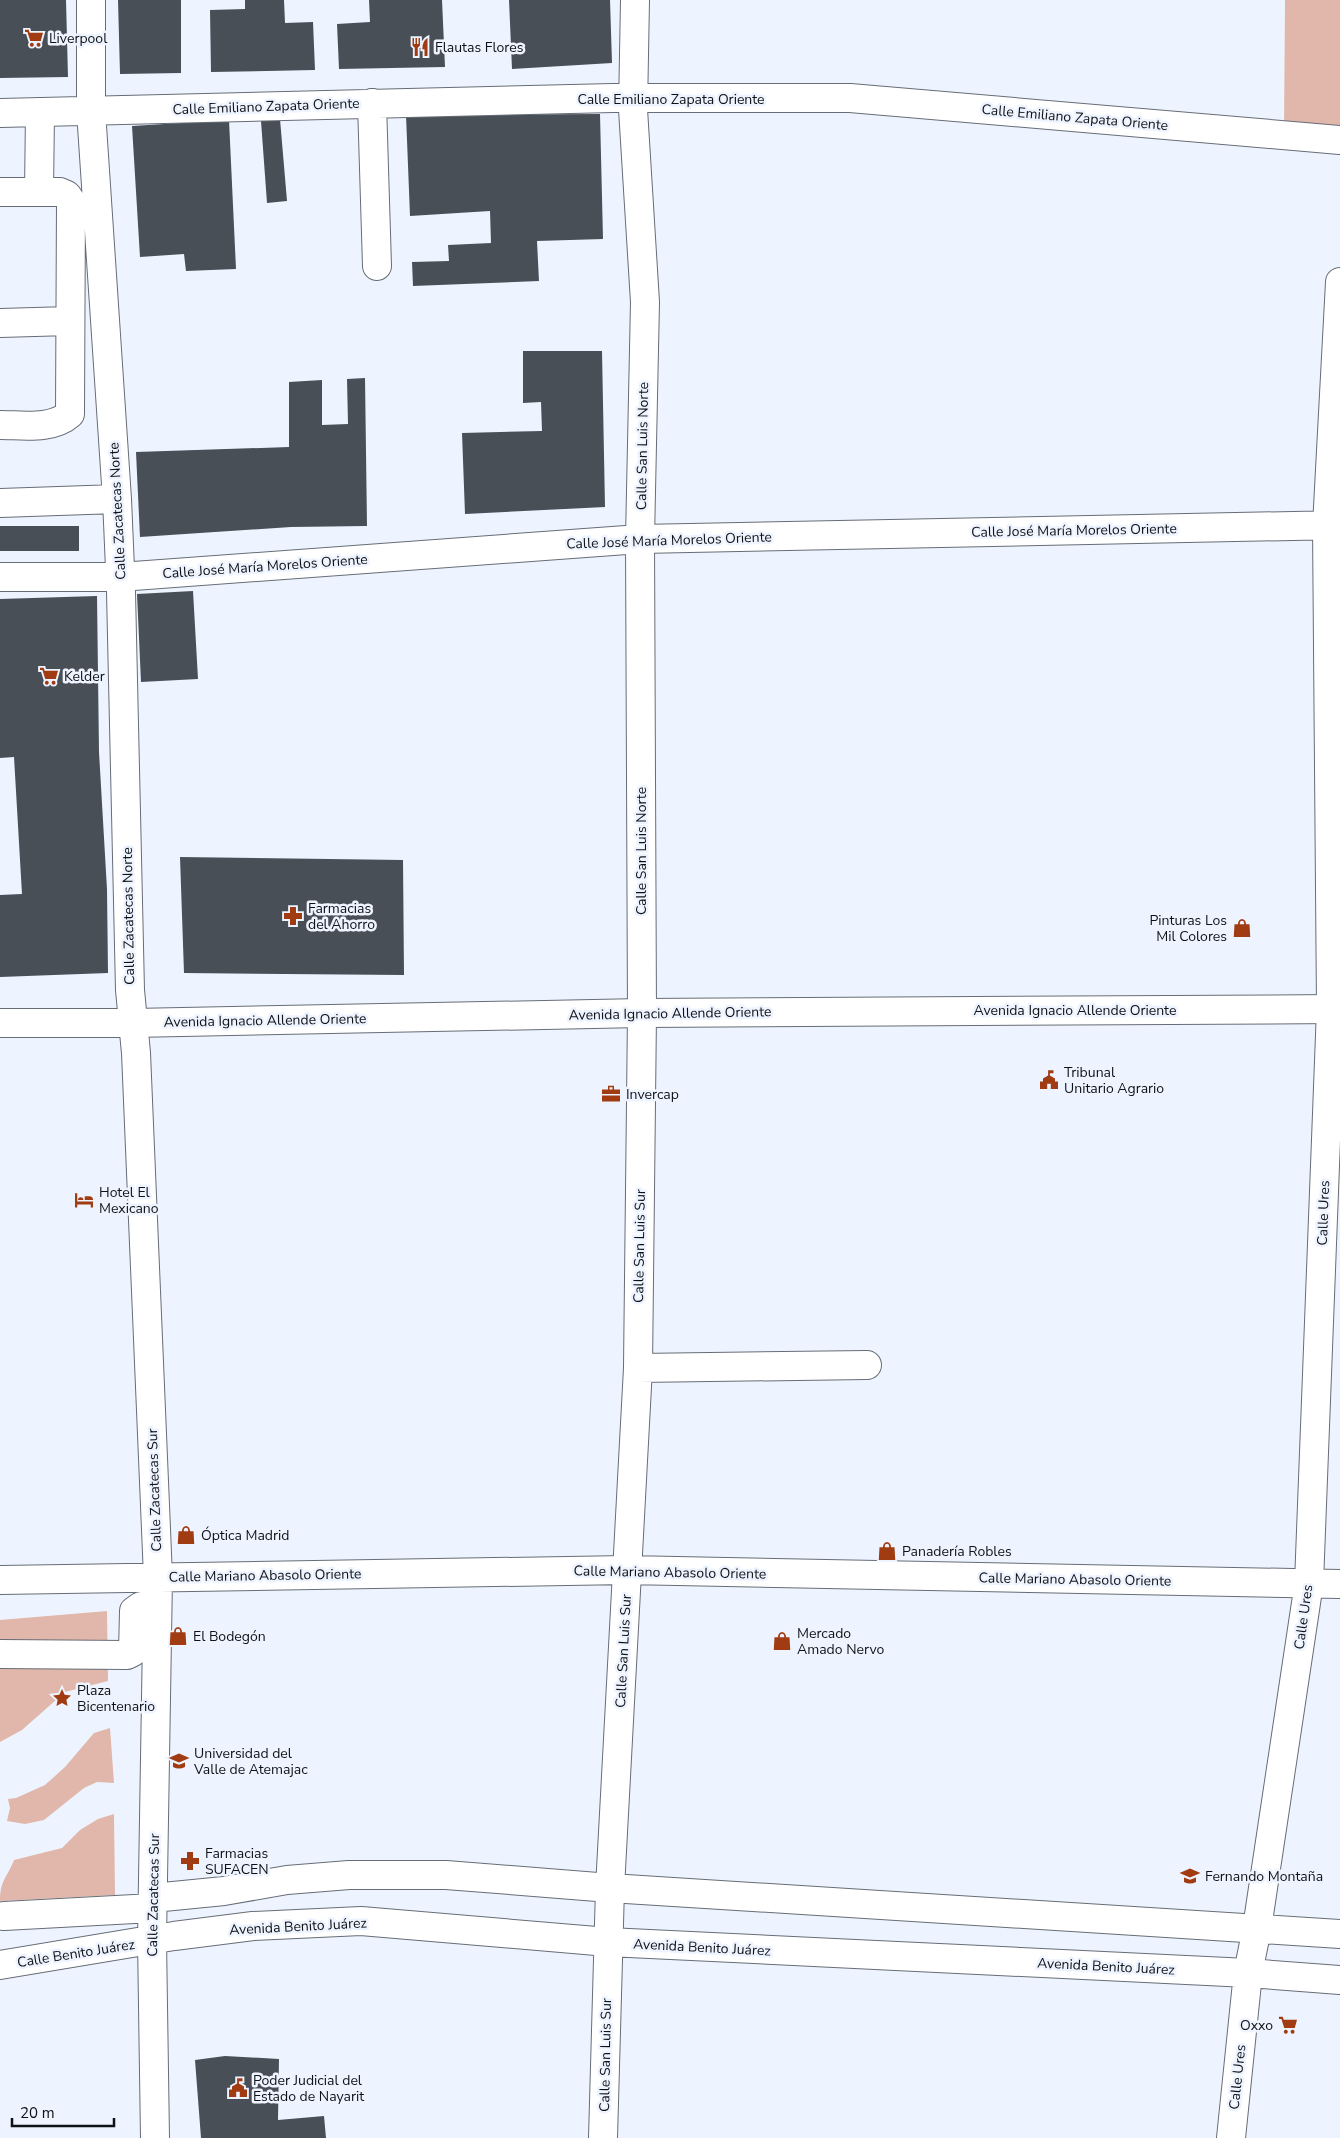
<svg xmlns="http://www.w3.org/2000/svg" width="1340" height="2138" font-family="'Nunito Sans',sans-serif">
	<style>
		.green { fill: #e0b7aa }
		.building { fill: #494f57 }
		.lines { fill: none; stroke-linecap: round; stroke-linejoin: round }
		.minor-casing { stroke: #676d76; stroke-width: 30 }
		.major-casing { stroke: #676d76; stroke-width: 30 }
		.minor { stroke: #fff; stroke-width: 28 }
		.major { stroke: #fff; stroke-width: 28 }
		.labels { text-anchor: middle; stroke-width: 5; stroke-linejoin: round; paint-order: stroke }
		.poi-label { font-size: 14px; fill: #0f1215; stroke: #eef4ff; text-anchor: start }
		.street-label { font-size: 14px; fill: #0f1215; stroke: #eef4ff }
	</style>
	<rect width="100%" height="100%" fill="#eef4ff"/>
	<path class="green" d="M1285 0H1340V139L1284 133Z
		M107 1611 108 1681 65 1692 22 1730 0 1742V1620Z
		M110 1728 114 1783 97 1782 84 1788 44 1820 25 1824 7 1821 10 1808 8 1799 16 1798 45 1785 65 1767 94 1733Z
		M114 1814 115 1895 0 1901C0 1880 7 1878 14 1860L62 1848 80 1830 98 1819Z"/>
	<path class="building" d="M0 0H66L68 77 0 78Z
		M118 0H181V73L120 74Z
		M245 0H284L285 23 313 22 315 70 211 72 210 10 245 9Z
		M369 0H442L445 67 339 69 337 24 370 22Z
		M509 0H610L612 63 512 69Z
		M600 114 603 239 537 241 539 281 413 286 412 262 449 261 448 245 491 243 490 211 410 216 406 115Z
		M280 119 287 201 267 203 261 121Z
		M229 120 236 269 186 271 184 254 140 257 132 126Z
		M523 351H602L605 507 465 514 462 433 542 431 541 402 523 403Z
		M365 378 367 526 291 527 140 537 136 452 289 447V382L322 380V425L348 424 347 379Z
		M0 526H79V551H0Z
		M193 591 198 679 141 682 137 594Z
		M97 596 99 752 107 889 108 973 0 977V895L22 894 14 757 0 758V599Z
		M180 857 403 860 404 975 184 973Z
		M225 2056 279 2059 278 2120 324 2116 326 2138H201L195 2060Z"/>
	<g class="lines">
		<g class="minor-casing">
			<path id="minor" d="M91 0V111L117 499 121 592 130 990 136 1053 158 1577 152 1940 155 2138
				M372 103 377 266
				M0 113 613 98H850L1340 140
				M0 192H60L67 195 71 201 70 414C52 430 23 425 0 425
				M39 192 40 112
				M0 323 69 321
				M0 503 117 499
				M0 577H120L640 539 1340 525
				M638 1368 867 1365
				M0 1580 627 1570 1340 1584
				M0 1654 127 1655 133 1652 134 1611 141 1606H157
				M153 1898 224 1891 287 1880 349 1875H446L610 1888 1340 1934
				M4 1916 153 1908
				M0 1965 174 1936 253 1926 361 1921 608 1942 1248 1973 1340 1980
				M603 2138 610 1888 638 1368 642 1013 640 539 645 302 633 109 635 0
				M1231 2138 1248 1973 1257 1928 1309 1583 1331 1009 1327 526 1340 282"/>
		</g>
		<g class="major-casing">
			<path id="major" d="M0 1023H133L642 1013 1340 1009"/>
		</g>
		<use href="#minor" class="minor"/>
		<use href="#major" class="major"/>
	</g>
	<defs>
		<g id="supermarket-bare" transform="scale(1.5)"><path d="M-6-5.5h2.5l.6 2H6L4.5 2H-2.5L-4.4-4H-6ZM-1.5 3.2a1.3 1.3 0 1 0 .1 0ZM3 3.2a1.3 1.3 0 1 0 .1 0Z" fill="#a03b12" stroke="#eef4ff" stroke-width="2.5" paint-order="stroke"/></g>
		<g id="restaurant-bare" transform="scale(1.5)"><path d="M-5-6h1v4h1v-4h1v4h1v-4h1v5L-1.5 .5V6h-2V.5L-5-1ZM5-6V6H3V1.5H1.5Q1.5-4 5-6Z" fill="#a03b12" stroke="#eef4ff" stroke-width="2.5" paint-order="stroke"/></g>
		<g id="pharmacy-bare" transform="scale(1.5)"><path d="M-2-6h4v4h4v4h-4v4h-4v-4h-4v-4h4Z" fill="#a03b12" stroke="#eef4ff" stroke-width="2.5" paint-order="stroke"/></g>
		<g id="shop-bare" transform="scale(1.5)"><path d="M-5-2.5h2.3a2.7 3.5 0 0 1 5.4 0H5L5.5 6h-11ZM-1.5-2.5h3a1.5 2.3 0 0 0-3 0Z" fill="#a03b12" stroke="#eef4ff" stroke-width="2.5" paint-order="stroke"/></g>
		<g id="civic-bare" transform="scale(1.5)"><path d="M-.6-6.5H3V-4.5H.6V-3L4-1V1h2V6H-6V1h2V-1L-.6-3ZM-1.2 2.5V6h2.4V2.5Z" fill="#a03b12" stroke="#eef4ff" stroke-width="2.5" paint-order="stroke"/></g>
		<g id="office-bare" transform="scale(1.5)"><path d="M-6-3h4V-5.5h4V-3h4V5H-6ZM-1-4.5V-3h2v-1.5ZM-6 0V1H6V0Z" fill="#a03b12" stroke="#eef4ff" stroke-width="2.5" paint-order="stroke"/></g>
		<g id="hotel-bare" transform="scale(1.5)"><path d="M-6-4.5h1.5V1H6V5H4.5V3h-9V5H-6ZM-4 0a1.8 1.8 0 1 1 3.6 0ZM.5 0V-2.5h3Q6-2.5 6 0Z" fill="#a03b12" stroke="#eef4ff" stroke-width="2.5" paint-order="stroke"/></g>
		<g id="sight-bare" transform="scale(1.5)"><path d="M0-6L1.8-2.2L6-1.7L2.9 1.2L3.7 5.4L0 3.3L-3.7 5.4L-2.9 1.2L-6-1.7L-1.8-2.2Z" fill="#a03b12" stroke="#eef4ff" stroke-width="2.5" paint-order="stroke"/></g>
		<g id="university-bare" transform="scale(1.5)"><path d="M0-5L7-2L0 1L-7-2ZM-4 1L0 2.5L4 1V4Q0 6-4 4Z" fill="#a03b12" stroke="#eef4ff" stroke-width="2.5" paint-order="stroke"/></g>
		<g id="school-bare" transform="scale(1.5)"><path d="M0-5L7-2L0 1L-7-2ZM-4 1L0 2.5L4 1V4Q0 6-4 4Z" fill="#a03b12" stroke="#eef4ff" stroke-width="2.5" paint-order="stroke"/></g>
	</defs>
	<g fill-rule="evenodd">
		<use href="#supermarket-bare" x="34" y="38"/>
		<use href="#restaurant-bare" x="420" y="47"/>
		<use href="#supermarket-bare" x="49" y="676"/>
		<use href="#pharmacy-bare" x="293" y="916"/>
		<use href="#shop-bare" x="1242" y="928"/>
		<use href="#civic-bare" x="1049" y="1080"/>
		<use href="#office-bare" x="611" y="1094"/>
		<use href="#hotel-bare" x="84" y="1200"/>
		<use href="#shop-bare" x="186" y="1535"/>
		<use href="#shop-bare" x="887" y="1551"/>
		<use href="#shop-bare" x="178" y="1636"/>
		<use href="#shop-bare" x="782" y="1641"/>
		<use href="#sight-bare" x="62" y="1698"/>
		<use href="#university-bare" x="179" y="1761"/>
		<use href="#pharmacy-bare" x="190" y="1861"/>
		<use href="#school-bare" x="1190" y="1876"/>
		<use href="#supermarket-bare" x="1288" y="2025"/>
		<use href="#civic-bare" x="238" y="2088"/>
	</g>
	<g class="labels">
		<g class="poi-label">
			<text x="49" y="43">Liverpool</text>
			<text x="435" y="52">Flautas Flores</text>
			<text x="64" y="681">Kelder</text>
			<text x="308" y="913">Farmacias<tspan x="308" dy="16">del Ahorro</tspan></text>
			<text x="1227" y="925" text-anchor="end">Pinturas Los<tspan x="1227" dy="16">Mil Colores</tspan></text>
			<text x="1064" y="1077">Tribunal<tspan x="1064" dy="16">Unitario Agrario</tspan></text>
			<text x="626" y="1099">Invercap</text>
			<text x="99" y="1197">Hotel El<tspan x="99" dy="16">Mexicano</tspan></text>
			<text x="201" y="1540">Óptica Madrid</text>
			<text x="902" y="1556">Panadería Robles</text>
			<text x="797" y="1638">Mercado<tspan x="797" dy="16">Amado Nervo</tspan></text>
			<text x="193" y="1641">El Bodegón</text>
			<text x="77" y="1695">Plaza<tspan x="77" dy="16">Bicentenario</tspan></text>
			<text x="194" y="1758">Universidad del<tspan x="194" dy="16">Valle de Atemajac</tspan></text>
			<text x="205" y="1858">Farmacias<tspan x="205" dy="16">SUFACEN</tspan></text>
			<text x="1205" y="1881">Fernando Montaña</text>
			<text x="1273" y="2030" text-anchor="end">Oxxo</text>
			<text x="253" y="2085">Poder Judicial del<tspan x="253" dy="16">Estado de Nayarit</tspan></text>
		</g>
		<g class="street-label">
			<text x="671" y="104">Calle Emiliano Zapata Oriente</text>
			<text transform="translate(266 106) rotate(-2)" y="5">Calle Emiliano Zapata Oriente</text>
			<text transform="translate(1075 117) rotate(5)" y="5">Calle Emiliano Zapata Oriente</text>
			<text transform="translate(642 446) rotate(-89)" y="5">Calle San Luis Norte</text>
			<text transform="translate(117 511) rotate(-93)" y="5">Calle Zacatecas Norte</text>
			<text transform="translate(1074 530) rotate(-1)" y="5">Calle José María Morelos Oriente</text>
			<text transform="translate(669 540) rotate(-2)" y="5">Calle José María Morelos Oriente</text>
			<text transform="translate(265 566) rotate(-4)" y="5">Calle José María Morelos Oriente</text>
			<text transform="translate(641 851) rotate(-90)" y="5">Calle San Luis Norte</text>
			<text transform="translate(128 916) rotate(-91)" y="5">Calle Zacatecas Norte</text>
			<text x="1075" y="1015">Avenida Ignacio Allende Oriente</text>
			<text transform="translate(670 1013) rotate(-1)" y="5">Avenida Ignacio Allende Oriente</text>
			<text transform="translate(265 1020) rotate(-1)" y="5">Avenida Ignacio Allende Oriente</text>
			<text transform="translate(1323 1213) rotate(-88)" y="5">Calle Ures</text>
			<text transform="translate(639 1246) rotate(-89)" y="5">Calle San Luis Sur</text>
			<text transform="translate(154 1490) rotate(-92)" y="5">Calle Zacatecas Sur</text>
			<text transform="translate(670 1572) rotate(1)" y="5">Calle Mariano Abasolo Oriente</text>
			<text transform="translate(265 1575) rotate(-1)" y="5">Calle Mariano Abasolo Oriente</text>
			<text transform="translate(1075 1579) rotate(1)" y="5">Calle Mariano Abasolo Oriente</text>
			<text transform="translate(1303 1617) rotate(-82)" y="5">Calle Ures</text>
			<text transform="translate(623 1651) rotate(-87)" y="5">Calle San Luis Sur</text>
			<text transform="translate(153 1895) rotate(-89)" y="5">Calle Zacatecas Sur</text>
			<text transform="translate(298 1926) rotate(-3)" y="5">Avenida Benito Juárez</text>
			<text transform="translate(702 1947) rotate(3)" y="5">Avenida Benito Juárez</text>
			<text transform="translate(76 1953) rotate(-9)" y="5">Calle Benito Juárez</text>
			<text transform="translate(1106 1966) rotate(3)" y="5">Avenida Benito Juárez</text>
			<text transform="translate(605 2055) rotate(-89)" y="5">Calle San Luis Sur</text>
			<text transform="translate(1237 2077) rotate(-84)" y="5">Calle Ures</text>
		</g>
	</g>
	<path d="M12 2118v8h102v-8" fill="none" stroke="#0f1215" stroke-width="2.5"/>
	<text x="20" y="2118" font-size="15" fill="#0f1215" stroke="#eef4ff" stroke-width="4" paint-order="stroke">20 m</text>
</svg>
